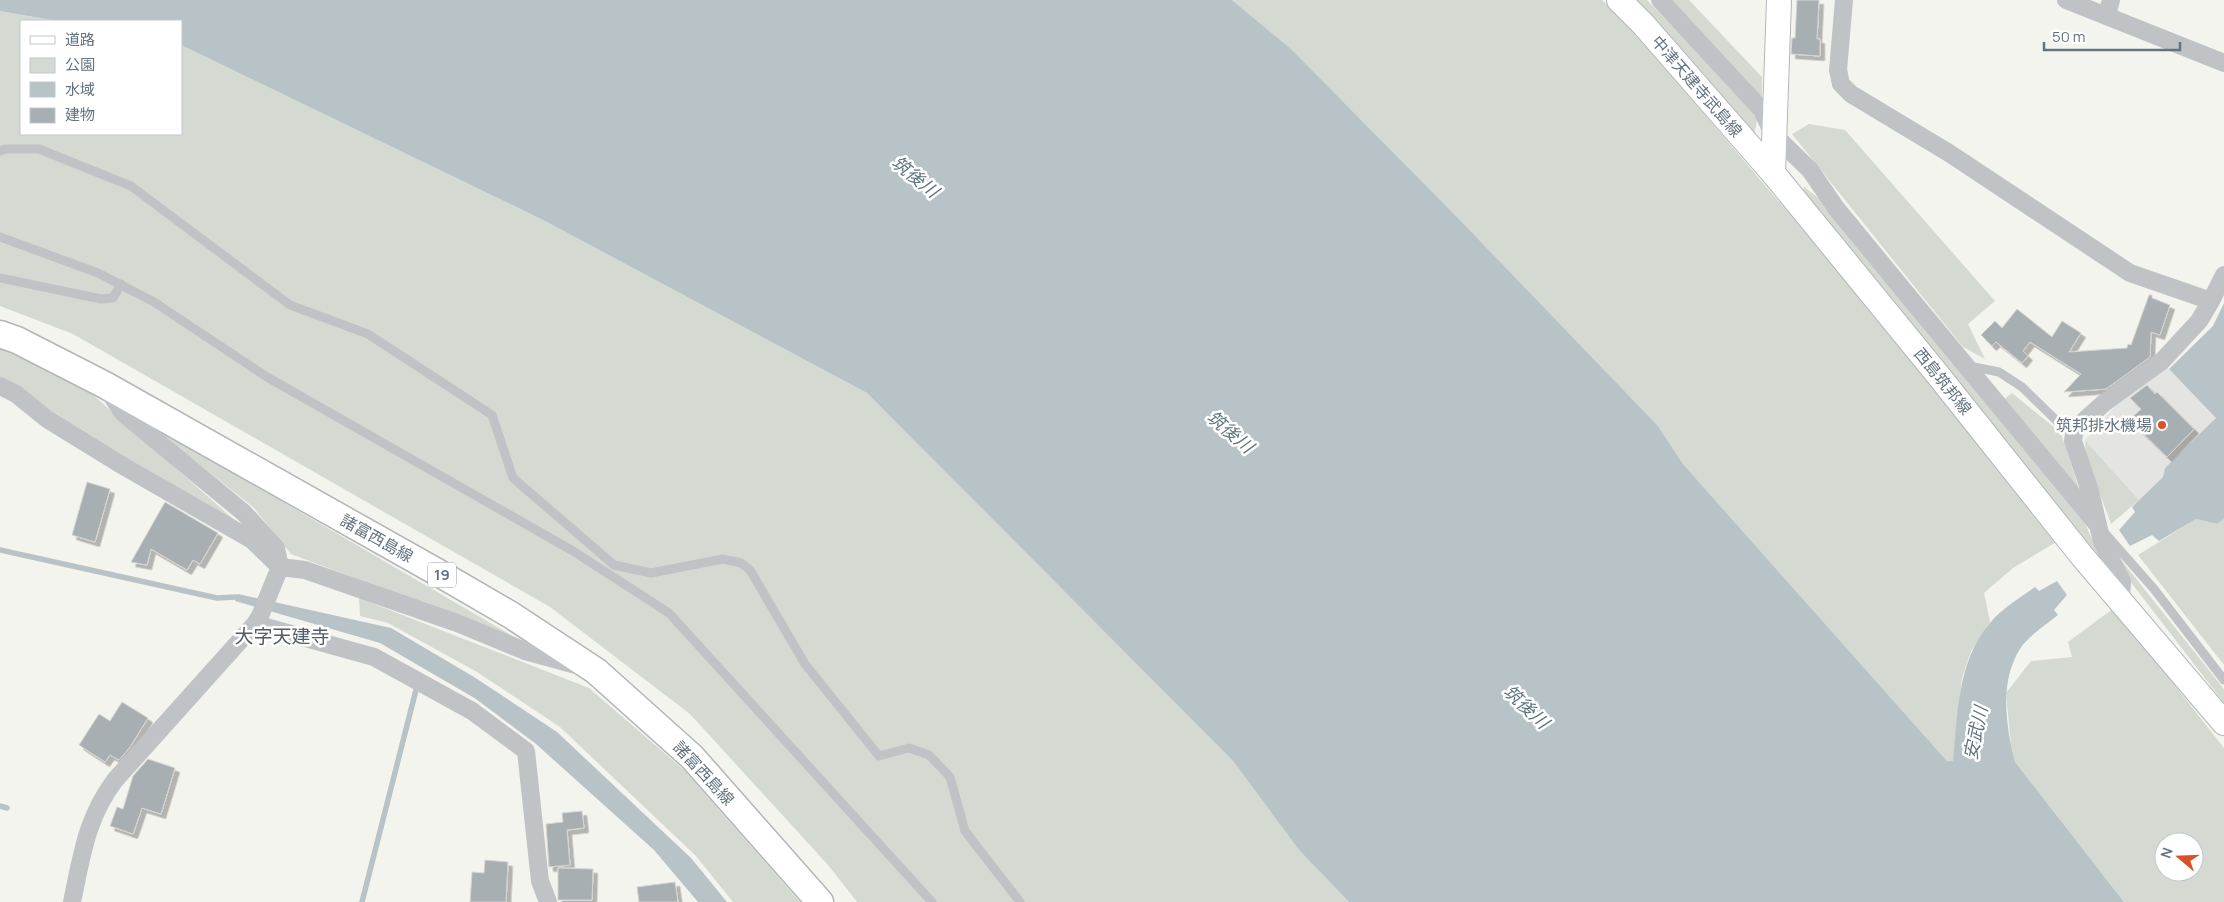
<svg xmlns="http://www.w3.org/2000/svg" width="2224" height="902" font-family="Manrope,'Noto Sans JP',sans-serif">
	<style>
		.built { fill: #e4e5e3 }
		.green { fill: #d4dad1; fill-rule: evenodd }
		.water { fill: #b7c3c7 }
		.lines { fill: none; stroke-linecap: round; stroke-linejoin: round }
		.stream { stroke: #b7c3c7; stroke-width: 5.5 }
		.building { fill: #a8afb3; stroke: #d5d5d2; filter: url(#shadow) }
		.secondary-casing { stroke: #b2b6ba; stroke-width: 26 }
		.primary-casing { stroke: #b2b6b9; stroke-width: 29 }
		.service { stroke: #bfc3c6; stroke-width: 9 }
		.minor { stroke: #bfc3c6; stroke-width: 18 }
		.secondary { stroke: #fff; stroke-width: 24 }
		.primary { stroke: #fff; stroke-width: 26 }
		.poi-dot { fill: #da5129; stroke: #fff; stroke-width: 2 }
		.labels { text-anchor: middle; stroke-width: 5; stroke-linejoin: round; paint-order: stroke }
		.shield { fill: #fff; stroke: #929da5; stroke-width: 1 }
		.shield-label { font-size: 15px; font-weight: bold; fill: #64737f }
		.street-label { font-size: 16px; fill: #64737f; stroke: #fff }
		.poi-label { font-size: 16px; fill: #64737f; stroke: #fff; text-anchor: end }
		.water-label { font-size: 18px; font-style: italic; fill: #5f757d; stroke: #fff }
		.quarter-label { font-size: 19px; fill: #515c65; stroke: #fff }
	</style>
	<defs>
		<filter id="shadow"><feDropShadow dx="4.5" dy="4.5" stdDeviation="0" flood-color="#0004"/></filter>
	</defs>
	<rect width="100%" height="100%" fill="#f4f4ef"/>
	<path class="built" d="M2166 366 2217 418 2165 468 2163 477 2139 500 2085 440 2126 394Z"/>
	<path class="green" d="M1232 0H1602L1637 35 1889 331 2058 541 2013 568 1984 593 1990 622 1971 651 1962 678 1953 762 1947 761 1683 464 1658 426 1459 219 1291 49Z
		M1636 0H1647L1758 116 1754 135Z
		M1667 0H1689L1762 77V100Z
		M0 11 57 21H21V134H181V45L543 220 867 393 1233 761 1299 850 1349 902H857L828 865 690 714 550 607 73 334 0 306Z
		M1809 124 1845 130 1995 301 1968 324 1985 359 1963 347 1792 134Z
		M1804 187 1829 206 2085 523 2101 560 1802 195Z
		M0 347 84 387 248 532 53 412 11 383 0 379Z
		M2012 393 2061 433 2081 495 2002 401Z
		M146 422 521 641 291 554 253 507Z
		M2085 440 2139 500 2111 524 2086 456Z
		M2196 519 2217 524 2224 519V665L2138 555Z
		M2110 546 2224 689V703L2116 563Z
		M359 598 589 688 684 770 800 902H733L696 856 560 727 477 672 388 623 360 616Z
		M2114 608 2224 748V902H2124L2015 762 2011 745 2006 693 2031 661 2072 657 2068 642ZM2164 842H2194V872H2164Z"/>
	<path class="water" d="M0 0H1232L1291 49 1459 219 1658 426 1683 464 1947 761H1953C1958 714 1957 661 1990 623 2001 609 2020 598 2035 587L2039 591 2057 581 2067 595 2054 610 2058 615C2046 625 2028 636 2020 649 1999 682 2006 726 2015 762L2124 902H1349L1299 850 1233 761 867 393 543 220 181 45V21H57L0 11Z
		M2224 303V519L2217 524 2196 519 2159 541 2152 535 2130 546 2119 530 2135 512 2132 507 2163 477 2165 468 2216 418 2169 369 2213 326Z
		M238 594 391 628 474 677 557 732 691 858 727 902H698L654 850 536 744 476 699 380 643 235 601Z"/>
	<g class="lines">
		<path class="stream" d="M0 550 217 598 236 597
			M0 806 7 808
			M362 902 416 690"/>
	</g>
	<path class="building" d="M1797 0H1819L1817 39H1820V56L1791 54 1792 38H1795Z
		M2149 295H2152V298L2170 305 2160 335 2151 332 2150 357 2106 389 2064 392 2081 374 2030 342 2023 351 2028 356 2022 363 1996 342 1992 346 1981 335 1995 321 2002 328 2017 309 2052 337 2062 321 2081 333 2069 352 2127 348 2128 344 2131 345Z
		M2147 385 2155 394 2157 392 2194 429 2167 457 2129 420 2141 409 2130 398Z
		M87 482 110 489 95 542 72 535Z
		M165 502 218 533 200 564 193 560 187 570 151 549 147 565 131 562Z
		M122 702 148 718 130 747 119 760 110 755 105 762 79 745 99 714 110 721Z
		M148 759 175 768 161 814 142 808 133 834 110 826 117 807 123 809 133 776Z
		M582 811 584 828 567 830 570 865 549 867 546 824 563 822 562 813Z
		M485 860 508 862 506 902H470L472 872 484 873Z
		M558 868 593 869 592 900H558Z
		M675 882 678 902H639L637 887Z"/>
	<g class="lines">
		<g class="secondary-casing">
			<path id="secondary" d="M1619 0 1643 24 1773 173 1938 375 2082 556 2224 723
				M1773 173 1779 0"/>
		</g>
		<g class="primary-casing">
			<path id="primary" d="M0 334 17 340 105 385 437 572 511 615 596 671 692 757 820 902"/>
		</g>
		<path class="service" d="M0 151 5 149H39L131 186 290 305 368 334 492 415 513 478 614 565 651 573 723 559 741 563 750 570 805 664 879 756 909 748 929 755 950 777 965 831 1020 902
			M0 237 98 273 154 302 267 377 573 551 669 613 932 902
			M0 278 101 299 113 298 121 284
			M1969 366 1999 372 2022 387 2059 423 2075 429
			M2103 531 2154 589 2224 680"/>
		<path class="minor" d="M1660 0 1762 110 1773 134 1810 170 1836 208 1905 292 2097 524
			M1844 0 1838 70 1841 84 1851 94 1949 153 2130 273 2211 301 2224 275
			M2066 0 2224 63
			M2107 16 2111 0
			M0 386 16 394 47 419 125 467 252 540 280 567 305 570 457 623 525 651 576 665
			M2121 602 2122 581 2102 542 2090 491 2073 441 2075 429 2104 403 2162 361 2199 321 2211 301
			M255 624 374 657 472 711 526 751 540 881 548 902
			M72 902C82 855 86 819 115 780L255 624 260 616 280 567 276 548 244 513 123 413 108 390"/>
		<use href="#secondary" class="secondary"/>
		<use href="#primary" class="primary"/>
	</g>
	<circle class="poi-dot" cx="2162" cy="425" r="5"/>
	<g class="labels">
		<rect class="shield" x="428" y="562.5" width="28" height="25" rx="4"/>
		<g class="shield-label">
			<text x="442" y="580">19</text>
		</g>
		<g class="street-label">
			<text transform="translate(1697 86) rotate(49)" y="6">中津天建寺武島線</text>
			<text transform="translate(1943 381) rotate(51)" y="6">西島筑邦線</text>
			<text transform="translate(377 538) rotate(29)" y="6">諸富西島線</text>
			<text transform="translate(704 773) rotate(47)" y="6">諸富西島線</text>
		</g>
		<g class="poi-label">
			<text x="2152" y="431">筑邦排水機場</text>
		</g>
		<g class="water-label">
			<text transform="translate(915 177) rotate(39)" y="6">筑後川</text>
			<text transform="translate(1230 432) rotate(40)" y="6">筑後川</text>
			<text transform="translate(1526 707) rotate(43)" y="6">筑後川</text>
			<text transform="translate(1976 733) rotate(-78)" y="6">安武川</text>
		</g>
		<g class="quarter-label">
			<text x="282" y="643">大字天建寺</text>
		</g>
	</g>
	<rect x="20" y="20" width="162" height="115" fill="#ffffff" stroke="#c1c7cc"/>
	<rect x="30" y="36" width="25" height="8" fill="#ffffff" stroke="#c1c7cc"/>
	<text x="65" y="45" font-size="15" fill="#64737f">道路</text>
	<rect x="30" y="58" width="25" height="15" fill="#d4dad1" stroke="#c1c7cc"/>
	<text x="65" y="70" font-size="15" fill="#64737f">公園</text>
	<rect x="30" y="82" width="25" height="15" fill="#b7c3c7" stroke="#c1c7cc"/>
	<text x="65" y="95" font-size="15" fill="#64737f">水域</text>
	<rect x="30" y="108" width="25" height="15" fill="#a8afb3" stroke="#c1c7cc"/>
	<text x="65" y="120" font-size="15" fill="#64737f">建物</text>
	<g transform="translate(2179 857) rotate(289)"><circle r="24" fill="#ffffff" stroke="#c1c7cc"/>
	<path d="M0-4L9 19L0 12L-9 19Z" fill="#da5129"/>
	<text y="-8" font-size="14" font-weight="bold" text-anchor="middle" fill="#64737f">N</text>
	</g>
	<path d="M2044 42v8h136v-8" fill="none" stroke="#64737f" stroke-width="2.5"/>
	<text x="2052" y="42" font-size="15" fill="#64737f" stroke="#ffffff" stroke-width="4" paint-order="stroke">50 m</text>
</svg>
